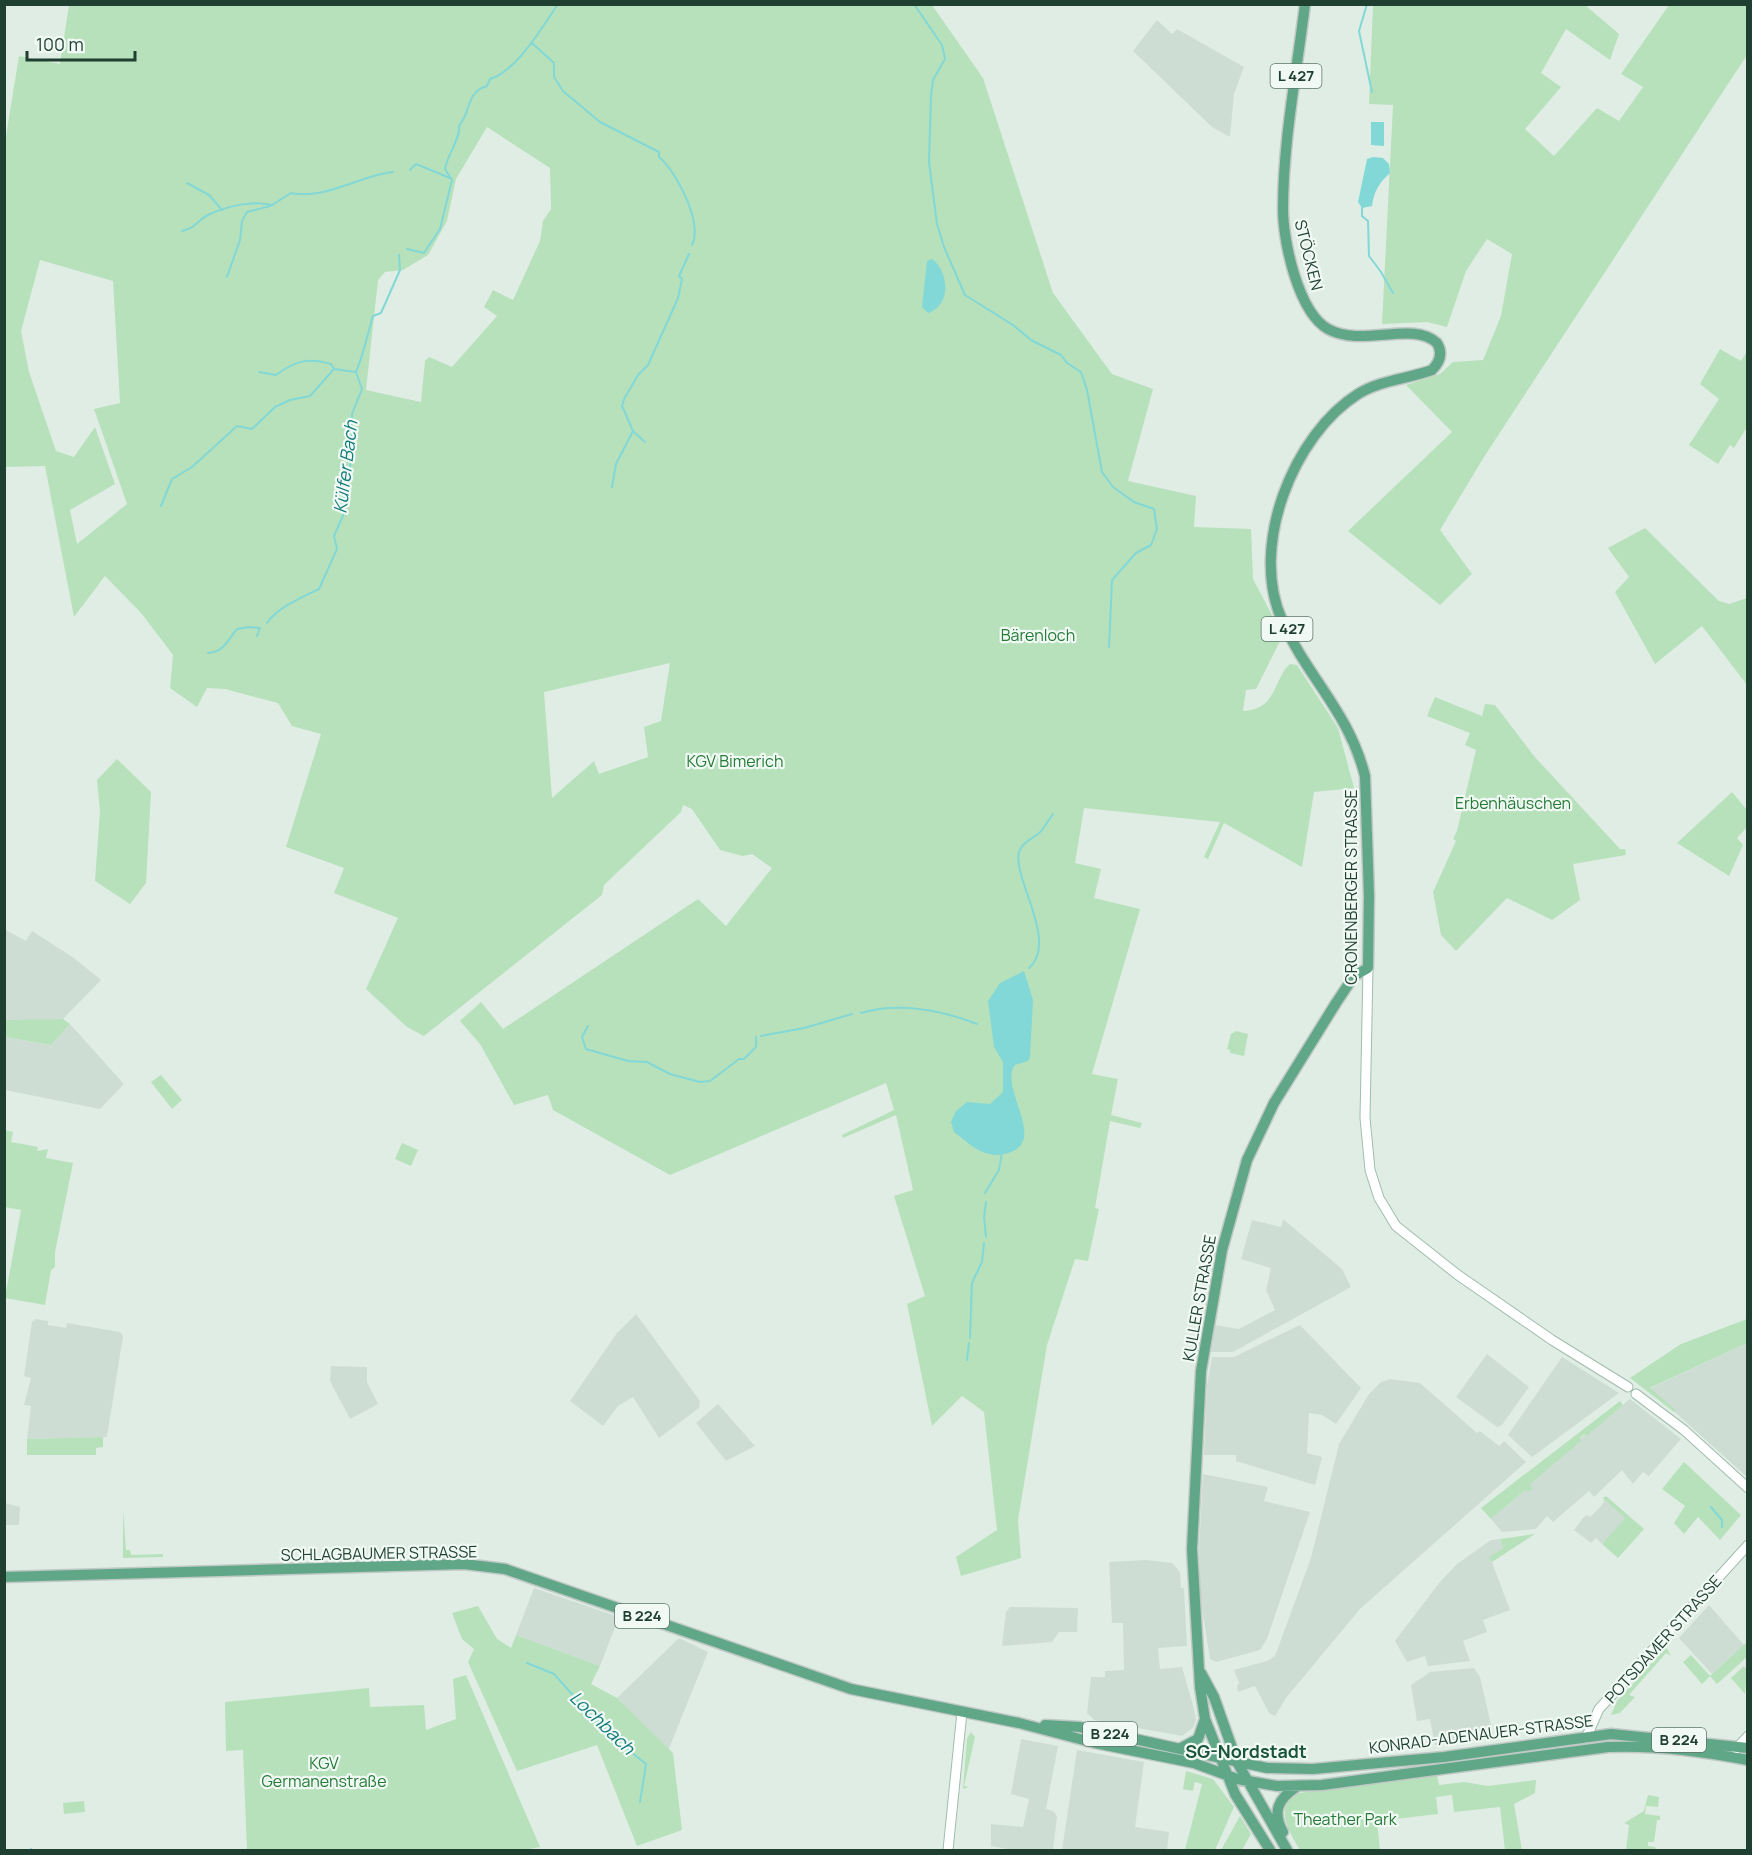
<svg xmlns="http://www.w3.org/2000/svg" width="1752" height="1855" font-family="Manrope,sans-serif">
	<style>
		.built { fill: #ceddd4 }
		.green { fill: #b7e1bb; fill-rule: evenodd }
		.water { fill: #82d8d6 }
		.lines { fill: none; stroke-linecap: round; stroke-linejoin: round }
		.stream { stroke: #82d8d6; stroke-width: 2 }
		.secondary-casing { stroke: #a0bdae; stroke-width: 11 }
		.primary-casing { stroke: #c0c9c5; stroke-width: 13 }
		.secondary { stroke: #fff; stroke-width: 9 }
		.primary { stroke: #60a788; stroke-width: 10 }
		.labels { text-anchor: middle; stroke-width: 4.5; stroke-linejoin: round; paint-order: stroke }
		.shield { fill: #f1f9f4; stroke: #5e776c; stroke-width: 1.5 }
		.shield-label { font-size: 15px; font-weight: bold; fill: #1f3f31 }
		.street-label { font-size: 16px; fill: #1f3f31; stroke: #f1f9f4 }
		.park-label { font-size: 16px; fill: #257b37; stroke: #f1f9f4 }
		.water-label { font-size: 18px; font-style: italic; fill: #127c7b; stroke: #f1f9f4 }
		.neighbourhood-label { font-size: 18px; font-weight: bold; fill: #19543b; stroke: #f1f9f4 }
	</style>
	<rect width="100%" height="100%" fill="#e0ede5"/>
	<path class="built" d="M1157 20 1172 34 1177 29 1244 67 1234 94 1230 137 1212 127 1133 51Z
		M4 929 26 941 32 931 74 958 101 980 63 1019 7 1021 4 1019Z
		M70 1024 124 1084 100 1109 5 1090 4 1037 51 1045Z
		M1283 1219 1342 1269 1351 1287 1233 1352H1211L1215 1325 1239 1329 1275 1310 1266 1290 1271 1268 1241 1259 1252 1220 1281 1227Z
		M636 1314 700 1401 699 1408 659 1438 633 1397 618 1406 603 1426 570 1401 617 1333Z
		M36 1319 48 1321V1325L66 1328 67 1323 120 1332 123 1336 107 1437 27 1439 31 1406 24 1405 31 1378 24 1376 32 1322Z
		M1300 1325 1361 1388 1336 1424 1322 1415 1309 1413 1307 1453 1322 1457 1315 1485 1236 1461V1455H1204L1207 1385 1212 1357H1234Z
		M1747 1343V1477L1649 1389Z
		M1487 1354 1529 1387 1502 1425 1497 1427 1456 1397Z
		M1562 1357 1619 1393 1532 1457 1508 1435Z
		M331 1366 367 1367V1382L378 1404 350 1419 330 1381Z
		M1390 1379 1420 1383 1477 1433 1480 1431 1499 1446 1504 1441 1526 1462 1360 1609 1286 1698 1275 1716 1269 1713 1255 1686 1238 1692 1237 1686 1239 1683 1234 1670 1267 1661 1275 1656 1311 1558 1339 1444 1369 1394 1381 1382Z
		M1630 1399 1681 1439 1649 1476 1643 1472 1633 1484 1622 1470 1594 1497 1589 1491 1553 1522 1547 1516 1536 1529 1502 1532 1491 1519 1526 1489 1528 1492 1532 1488 1529 1484 1537 1477 1585 1434 1586 1436Z
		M718 1404 755 1446 726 1461 696 1423Z
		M1203 1474 1268 1487 1264 1501 1310 1512 1267 1639 1260 1650 1216 1662 1210 1659 1200 1596 1199 1549Z
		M1603 1498 1626 1518 1602 1544 1596 1538 1591 1543 1574 1530 1583 1518 1587 1515 1590 1517 1601 1506 1604 1502Z
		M5 1503 20 1507 19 1525H5Z
		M1500 1539 1503 1548 1490 1557 1510 1610 1483 1620 1487 1632 1463 1641 1470 1661 1428 1666 1425 1656 1407 1662 1395 1641 1439 1583 1457 1564 1491 1540Z
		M1146 1560 1172 1563 1180 1572 1181 1588H1184L1187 1646 1158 1648 1160 1669 1182 1667 1194 1709 1196 1720 1193 1728 1182 1736 1094 1720 1087 1713 1091 1677H1105V1671L1124 1670 1123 1623H1112L1109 1562Z
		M534 1588 619 1617 600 1666 516 1635Z
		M1709 1605 1744 1645 1712 1674 1679 1638Z
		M1010 1607 1078 1608 1077 1632H1059L1052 1642 1002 1646 1006 1612Z
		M679 1638 708 1652 668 1751 617 1698Z
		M1474 1668 1480 1677 1494 1738 1435 1745 1430 1719 1417 1721 1411 1685 1430 1672Z
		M1021 1739 1058 1746 1046 1809 1053 1811 1057 1816 1053 1850H1013L991 1846V1824L1023 1827 1029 1799 1011 1794Z
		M1077 1750 1144 1762 1135 1827 1169 1832 1167 1850H1062Z"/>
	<path class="green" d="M69 5H932L983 78 1053 293 1112 374 1153 389 1128 481 1196 496 1194 527 1251 529 1253 579 1281 632V639L1256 689 1246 690 1243 711C1272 709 1272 691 1285 669L1290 664 1297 665 1338 728 1354 788 1314 792 1302 867 1224 823 1208 859 1204 857 1220 822 1084 808 1075 863 1101 869 1094 898 1140 909 1092 1074 1118 1079 1111 1115 1142 1123 1140 1128 1110 1121 1095 1208 1099 1209 1088 1261 1075 1259 1047 1345 1018 1520 1021 1558 961 1576 956 1557 997 1530 984 1412 962 1396 932 1426 907 1304 925 1296 894 1196 913 1190 896 1115 843 1138 842 1135 894 1110 886 1083 670 1175 553 1110 548 1095 514 1105 480 1044 460 1021 481 1002 503 1029 698 899 726 926 772 868 752 854 743 856 720 850 692 809 683 805 681 812 604 885 602 895 424 1036 407 1027 366 989 398 918 334 893 344 868 286 847 321 734 292 726 278 703 225 689 207 688 197 707 170 688 173 655 142 614 105 576 74 617 45 466 5 467V142L19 56 60 64ZM487 127 550 168 551 209 543 221 540 241 513 300 493 290 484 307 497 316 452 367 429 357 425 361 421 402 366 390 378 280 385 272 403 270 428 255 447 221 456 179ZM40 260 113 281 120 403 94 409 127 504 77 544 70 510 115 484 95 427 74 457 56 451 29 372 21 331ZM670 663 661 721 644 727 648 757 599 774 594 761 552 798 544 692Z
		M1373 5H1585L1619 34 1610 60 1566 29 1541 73 1561 87 1525 129 1554 156 1597 108 1619 121 1643 87 1621 74 1669 5H1747V55L1484 457 1440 530 1472 574 1440 605 1348 531 1452 432 1406 385 1440 374 1453 362 1483 360 1501 316 1512 254 1487 239 1466 271 1447 327 1427 322 1382 324 1393 105 1369 104Z
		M1720 349 1741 361 1747 351V427L1734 448 1730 445 1718 464 1689 445 1719 399 1700 384Z
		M1645 528 1719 601 1729 604 1747 598V685L1702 626 1655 664 1615 592 1629 577 1608 548Z
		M1435 697 1482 716 1485 704 1495 705 1534 756 1620 849H1625L1626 855 1573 864 1580 900 1552 920 1507 898 1456 951 1441 935 1433 892 1456 841 1453 839 1457 831 1476 750 1465 745 1470 733 1427 716Z
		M117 759 151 792 146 883 130 904 95 881 100 811 97 780Z
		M1732 792 1747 810 1748 826 1737 838 1743 845 1729 876 1677 843Z
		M63 1019 70 1024 51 1045 5 1037V1020Z
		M1236 1031 1248 1034 1244 1056 1230 1053V1050L1227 1049 1231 1034Z
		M161 1075 182 1100 172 1109 151 1082Z
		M5 1130 13 1132 11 1142 38 1147 37 1151 48 1149 46 1158 73 1163 55 1252V1267L51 1270 45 1305 5 1298 21 1210 5 1207Z
		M402 1143 418 1150 411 1166 395 1159Z
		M1747 1319V1343L1650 1388 1676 1410 1674 1412 1630 1378 1681 1344Z
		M1620 1401 1623 1405 1587 1436 1584 1434 1580 1438 1581 1441 1530 1484 1533 1488 1528 1492 1525 1490 1491 1519 1481 1508Z
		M103 1437V1447L96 1448V1455H27V1439Z
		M1684 1462 1741 1515 1720 1540 1698 1517 1684 1534 1674 1523 1685 1506 1662 1489Z
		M1606 1496 1644 1529 1618 1558 1602 1544 1625 1518 1603 1498Z
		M123 1509 126 1550H130L131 1555 163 1554V1557L123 1558Z
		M1535 1534 1492 1562 1489 1557 1503 1548 1500 1539Z
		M478 1606 497 1639 511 1648 516 1635 600 1666 591 1684 617 1698 673 1753 682 1830 637 1846 597 1745 517 1771 468 1662 474 1649 462 1639 452 1613Z
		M1747 1642V1657L1717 1684 1710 1676 1702 1684 1683 1662 1691 1655 1710 1676Z
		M1666 1647 1671 1656 1666 1653 1629 1695 1635 1697 1620 1713 1611 1715 1617 1701Z
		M1744 1666 1747 1670 1745 1694 1731 1678Z
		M466 1675 540 1847 524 1850H247L243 1750 226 1751 225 1702 369 1688 370 1707 424 1705 426 1730 456 1719 453 1679Z
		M971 1732 975 1737 964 1786 969 1787 963 1789 967 1738Z
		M1186 1771 1213 1779 1234 1807 1215 1850H1185L1202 1784 1195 1782 1193 1791 1183 1789Z
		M1437 1775 1439 1785 1464 1782 1488 1786 1536 1780 1535 1793 1514 1804 1522 1850H1505L1500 1807 1454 1812 1452 1795 1436 1797 1438 1814 1377 1821 1380 1850H1300C1290 1833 1272 1806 1299 1793Z
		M1648 1795 1659 1797 1658 1807 1646 1806 1645 1814 1660 1816V1820H1657L1654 1842H1648V1846L1655 1847 1656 1850H1626L1629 1825 1624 1823 1644 1811Z
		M84 1801 85 1812 64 1814 63 1803Z
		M1240 1816 1251 1834 1242 1850H1221Z"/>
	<path class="water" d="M1371 122H1384V146L1371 145Z
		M1373 157 1383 158 1389 164 1390 173C1379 183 1374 191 1372 206L1362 208 1358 202 1367 159Z
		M932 259C948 270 953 305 928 313L922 307 927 261Z
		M1024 971 1033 1000 1030 1057 1028 1061 1015 1065C998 1088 1049 1141 1008 1153 985 1160 971 1145 954 1132L951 1122 956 1111 967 1102 990 1104 1003 1092V1062L994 1047 988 1001 1000 983Z"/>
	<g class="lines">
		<path class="stream" d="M914 4 942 45 945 59 933 80 931 96 929 162 937 224 944 247 965 295 1013 325 1031 340 1061 355 1067 363 1081 372 1087 390 1102 472 1113 487 1134 502 1154 509 1157 529 1151 545 1136 553 1112 580 1109 647
			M1367 4 1359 31 1372 92
			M532 43 554 63V77L563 91 600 122 659 152V157C677 172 703 223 692 245
			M410 170 416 164 450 178
			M187 183 209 195 222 210
			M1362 205V216L1368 221 1369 256 1381 272 1393 293
			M182 231C197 228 198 219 210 214 228 206 253 200 272 205L291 193C326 200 358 176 393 172
			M407 249 424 253 440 229 452 180 445 169C447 155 461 138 459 126 471 112 466 92 487 86L490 79C516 72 543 26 558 4
			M227 277 240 240 242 221 247 212 270 206
			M259 372 276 375C295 361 308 357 331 364L334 369
			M634 432 645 442
			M612 487 616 464 633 431 622 406 624 399 638 375 648 365 678 298 682 279 679 276 689 254
			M161 506 172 479 192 467 237 426 252 429 275 407 290 400 310 396 334 369 355 372
			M267 623C277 608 302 597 319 589L337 549 334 536 345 511 343 500 350 473 352 414 362 389 356 372C364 353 367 336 373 316L381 313 400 270 399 255
			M208 653C224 652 228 640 237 629L249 627 260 628 257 636
			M1029 968C1059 942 1012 878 1019 852 1022 841 1036 838 1042 830 1046 825 1049 819 1053 814
			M861 1013C898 1002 942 1010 977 1024
			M588 1026 582 1037 586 1049 628 1061 647 1062 670 1074 700 1082 710 1081 739 1059H744L756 1047V1037
			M761 1036 804 1028 852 1014
			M985 1193 999 1170 1002 1152
			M986 1202 984 1217 986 1237
			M970 1338 972 1283 982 1262 984 1243
			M967 1360 969 1343
			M1711 1507 1722 1520V1527
			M527 1663 554 1674 605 1731 621 1736 626 1748 646 1764 640 1802
			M31 1849 32 1850"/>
		<g class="secondary-casing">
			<path id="secondary" d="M1368 968 1365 1118 1370 1170 1379 1198 1396 1226 1458 1275 1552 1340 1628 1387
				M1636 1394 1684 1430 1748 1488
				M1586 1738 1599 1709 1748 1545
				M1736 1749 1748 1736
				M948 1850 962 1712"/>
		</g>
		<g class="primary-casing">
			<path id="primary" d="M4 1577 464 1564 505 1569 851 1689 1019 1723 1095 1743 1194 1763 1237 1779 1277 1786 1322 1785 1608 1747C1655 1745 1702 1751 1748 1760
				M1201 1673 1214 1697 1237 1762 1287 1850
				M1045 1725 1080 1727 1267 1768 1313 1769 1444 1757 1611 1734 1748 1748
				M1181 1748 1198 1739 1205 1719
				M1283 1832C1272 1812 1278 1799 1296 1787
				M1270 1850 1235 1794 1205 1719 1200 1687 1192 1549 1201 1371 1222 1250 1247 1160 1274 1103 1336 1003 1354 976 1368 968 1369 896 1365 776C1349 712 1307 677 1282 620 1249 547 1293 435 1358 394 1381 380 1407 379 1432 370 1440 362 1443 353 1437 343 1413 320 1362 348 1328 329 1298 312 1283 241 1283 209 1283 141 1297 71 1305 4"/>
		</g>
		<use href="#secondary" class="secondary"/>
		<use href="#primary" class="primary"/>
	</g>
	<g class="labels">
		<g class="shield">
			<rect x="1270.5" y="64" width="51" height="24" rx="4.5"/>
			<rect x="1261.5" y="617" width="51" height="24" rx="4.5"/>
			<rect x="615" y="1604" width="54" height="24" rx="4.5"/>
			<rect x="1083" y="1722" width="54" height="24" rx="4.5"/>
			<rect x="1652" y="1728" width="54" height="24" rx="4.5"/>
		</g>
		<g class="shield-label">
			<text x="1296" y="81">L 427</text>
			<text x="1287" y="634">L 427</text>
			<text x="642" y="1621">B 224</text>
			<text x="1110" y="1739">B 224</text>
			<text x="1679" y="1745">B 224</text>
		</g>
		<g class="street-label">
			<text transform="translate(1309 255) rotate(76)" y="6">STÖCKEN</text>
			<text transform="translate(1351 887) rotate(-90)" y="6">CRONENBERGER STRASSE</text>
			<text transform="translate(1199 1298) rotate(-80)" y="6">KULLER STRASSE</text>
			<text transform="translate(379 1553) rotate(-1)" y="6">SCHLAGBAUMER STRASSE</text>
			<text transform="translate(1663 1639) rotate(-48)" y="6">POTSDAMER STRASSE</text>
			<text transform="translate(1481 1734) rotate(-7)" y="6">KONRAD-ADENAUER-STRASSE</text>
		</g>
		<g class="park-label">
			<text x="1038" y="641">Bärenloch</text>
			<text x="735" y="767">KGV Bimerich</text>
			<text x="1513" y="809">Erbenhäuschen</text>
			<text x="324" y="1769">KGV<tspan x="324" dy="18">Germanenstraße</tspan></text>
			<text x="1345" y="1825">Theather Park</text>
		</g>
		<g class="water-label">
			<text transform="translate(346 467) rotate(-83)" y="6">Külfer Bach</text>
			<text transform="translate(602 1723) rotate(44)" y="6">Lochbach</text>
		</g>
		<g class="neighbourhood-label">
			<text x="1246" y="1758">SG-Nordstadt</text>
		</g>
	</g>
	<rect width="1752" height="1855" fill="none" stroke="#1f3f31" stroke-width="12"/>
	<path d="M27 51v9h108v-9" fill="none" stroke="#1f3f31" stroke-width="3"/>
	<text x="36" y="51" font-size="18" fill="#1f3f31" stroke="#f1f9f4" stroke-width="4.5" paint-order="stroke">100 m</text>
</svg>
